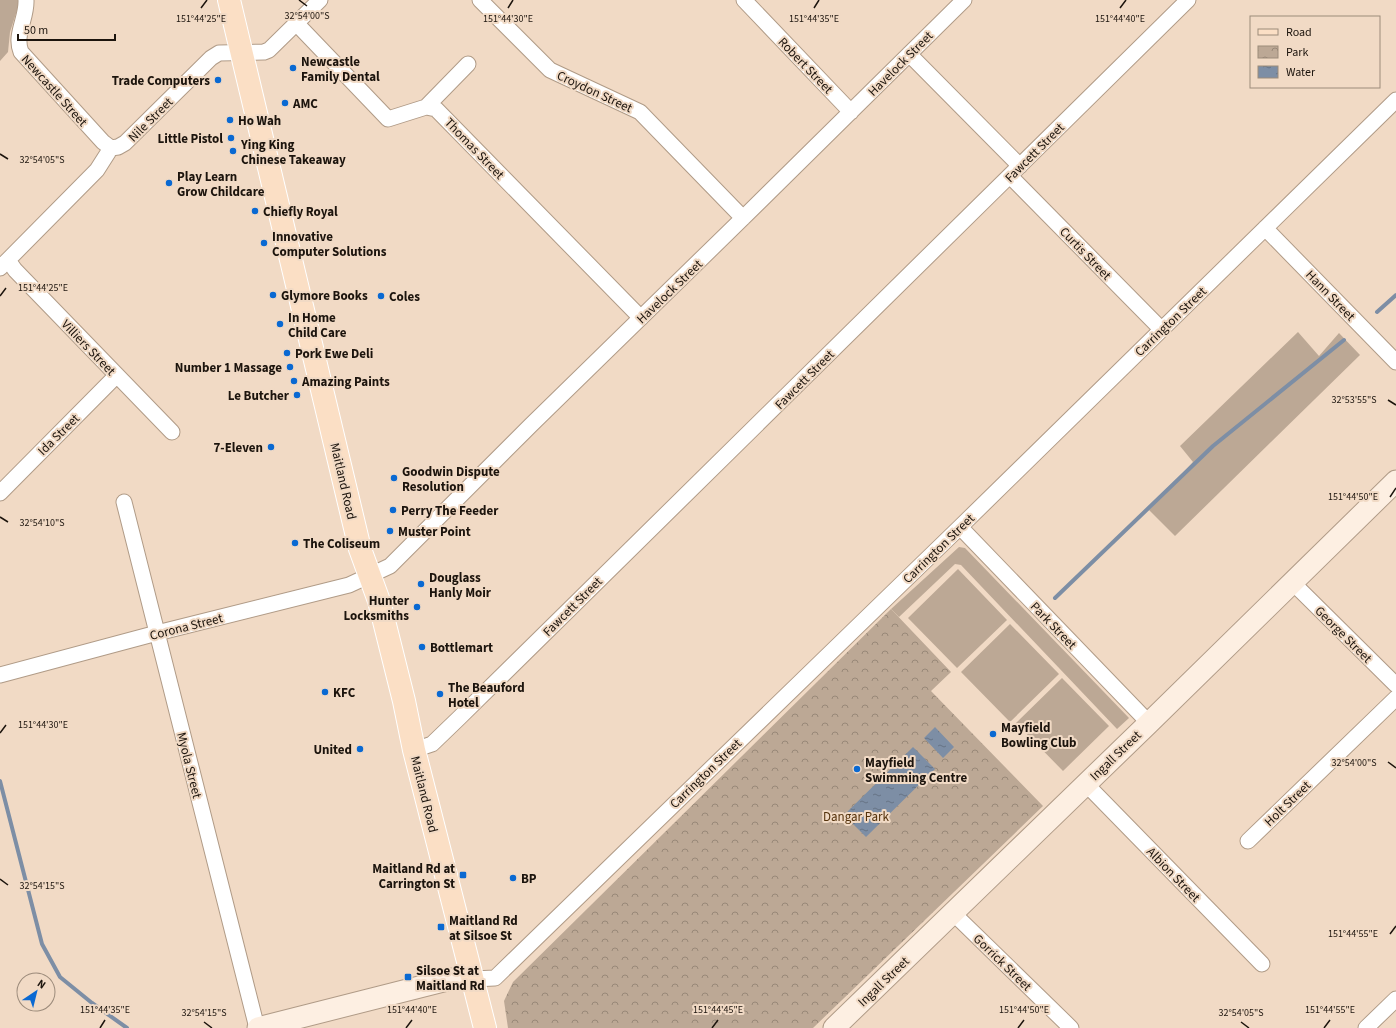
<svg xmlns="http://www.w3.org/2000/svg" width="1396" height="1028" font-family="'Source Sans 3',sans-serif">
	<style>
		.green { fill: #bca895 }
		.park { fill: url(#park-crowns) }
		.water { fill: url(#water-ripples) }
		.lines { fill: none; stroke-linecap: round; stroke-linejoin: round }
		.stream { stroke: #7d8ea5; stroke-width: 4 }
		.street-casing { stroke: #b09b87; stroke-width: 17 }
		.secondary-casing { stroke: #b09b87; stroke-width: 23 }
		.primary-casing { stroke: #fff; stroke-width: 24 }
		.street { stroke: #fff; stroke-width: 15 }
		.secondary { stroke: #fdefe2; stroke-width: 21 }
		.primary { stroke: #fbdfc5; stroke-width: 22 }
		.ticks { fill: none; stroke: #1c140d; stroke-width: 1.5 }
		.poi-dot { fill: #0a69d2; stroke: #f1dac5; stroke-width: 1.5 }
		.labels { text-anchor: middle; stroke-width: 4; stroke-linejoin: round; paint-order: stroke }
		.poi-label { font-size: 13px; font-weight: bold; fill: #1c140d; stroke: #f1dac5; text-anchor: start }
		.street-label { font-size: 13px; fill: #1c140d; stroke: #f1dac5 }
		.park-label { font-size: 13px; fill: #54320b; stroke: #f1dac5 }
		.ticks-label { font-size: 10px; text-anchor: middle; fill: #1c140d; stroke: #f1dac5; stroke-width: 4; stroke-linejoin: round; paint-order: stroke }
	</style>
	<defs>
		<pattern id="park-crowns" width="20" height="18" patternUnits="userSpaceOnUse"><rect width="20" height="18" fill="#bca895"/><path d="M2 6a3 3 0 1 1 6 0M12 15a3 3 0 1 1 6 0" fill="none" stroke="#988878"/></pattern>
		<pattern id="water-ripples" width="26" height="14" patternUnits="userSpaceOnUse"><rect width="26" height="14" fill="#7d8ea5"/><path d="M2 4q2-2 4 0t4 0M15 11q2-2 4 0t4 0" fill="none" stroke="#667385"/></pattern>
	</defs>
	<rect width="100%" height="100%" fill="#f1dac5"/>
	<path class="green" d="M0 0H19L20 1 10 32 8 52 0 61Z
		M1298 332 1319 356 1339 333 1360 355 1175 536 1149 510 1193 462 1180 446Z
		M959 547 965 548 1129 718 1117 729 961 565 955 564 899 617 891 609Z
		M958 569 1007 620 957 668 908 618Z
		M1010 624 1059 674 1010 722 961 672Z
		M1062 678 1109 726 1063 771 1016 723Z"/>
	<path class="park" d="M891 609 951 672 931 691 1043 806 813 1028H508L504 1001 513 982Z"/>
	<path class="water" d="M935 727 954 747 943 758 924 738Z
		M913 747 935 769 866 837 844 815Z"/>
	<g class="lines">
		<path class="stream" d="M1377 312 1396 295
			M1055 598 1213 446 1344 340
			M0 781 42 944 60 977 92 1003 127 1028"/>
		<g class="street-casing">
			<path id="street" d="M26 0C27 18 14 35 21 52L103 142 111 148
				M480 0 550 70 640 112 743 218
				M744 0 851 112
				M296 23 388 119 426 107 436 109 641 318
				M909 54 1020 166
				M426 107 468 64
				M1010 176 1161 329
				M1265 228 1396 362
				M8 260 15 270 172 432
				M0 268 97 170 111 148 118 147 125 143 211 58 219 53 264 52 269 50 320 0
				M0 493 117 375
				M124 502 257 1028
				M960 527 1149 723
				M1293 583 1396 685
				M0 675 157 633 349 585 390 566 531 425 743 218 964 0
				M414 750 432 744 459 718 1188 0
				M1086 784 1262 964
				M1248 841 1396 698
				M953 913 1071 1028
				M473 979 495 978 960 527 1396 100
				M1366 1028 1396 999"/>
		</g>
		<g class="secondary-casing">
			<path id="secondary" d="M258 1028 451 979H473
				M834 1028 1149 723 1396 481"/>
		</g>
		<g class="primary-casing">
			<path id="primary" d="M229 0 360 549 379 601 404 701 414 750 485 1028"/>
		</g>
		<use href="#street" class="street"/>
		<use href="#secondary" class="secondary"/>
		<use href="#primary" class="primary"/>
	</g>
	<path class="ticks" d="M299 0 307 6M201 8 207 0M508 8 513 0M814 8 819 0M1120 8 1126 0M0 154 8 159M0 296 6 288M1388 400 1396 405M1390 497 1396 488M0 517 8 522M0 733 6 725M1388 762 1396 768M0 879 8 885M1390 934 1396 926M204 1022 212 1028M1241 1022 1249 1028M100 1028 105 1020M406 1028 412 1020M712 1028 718 1020M1018 1028 1024 1020M1324 1028 1330 1020"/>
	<g class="poi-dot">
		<circle cx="293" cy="68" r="4"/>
		<circle cx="218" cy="80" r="4"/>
		<circle cx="285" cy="103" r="4"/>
		<circle cx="230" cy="120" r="4"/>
		<circle cx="231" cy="138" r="4"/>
		<circle cx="233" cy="151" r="4"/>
		<circle cx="169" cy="183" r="4"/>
		<circle cx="255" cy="211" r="4"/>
		<circle cx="264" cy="243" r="4"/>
		<circle cx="273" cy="295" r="4"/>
		<circle cx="381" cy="296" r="4"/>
		<circle cx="280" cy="324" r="4"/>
		<circle cx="287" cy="353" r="4"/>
		<circle cx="290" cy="367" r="4"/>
		<circle cx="294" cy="381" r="4"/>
		<circle cx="297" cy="395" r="4"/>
		<circle cx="271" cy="447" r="4"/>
		<circle cx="394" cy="478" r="4"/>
		<circle cx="393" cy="510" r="4"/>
		<circle cx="390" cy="531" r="4"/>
		<circle cx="295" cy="543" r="4"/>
		<circle cx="421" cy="584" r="4"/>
		<circle cx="417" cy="607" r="4"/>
		<circle cx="422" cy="647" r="4"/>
		<circle cx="325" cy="692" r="4"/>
		<circle cx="440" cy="694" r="4"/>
		<circle cx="993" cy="734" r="4"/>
		<circle cx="360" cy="749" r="4"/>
		<circle cx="857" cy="769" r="4"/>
		<rect x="459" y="871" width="8" height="8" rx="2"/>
		<circle cx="513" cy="878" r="4"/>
		<rect x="437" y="923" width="8" height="8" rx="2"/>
		<rect x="404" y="973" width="8" height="8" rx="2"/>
	</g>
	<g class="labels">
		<g class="poi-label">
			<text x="301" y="66">Newcastle<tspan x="301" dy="15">Family Dental</tspan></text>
			<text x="210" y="85" text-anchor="end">Trade Computers</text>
			<text x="293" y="108">AMC</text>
			<text x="238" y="125">Ho Wah</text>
			<text x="223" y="143" text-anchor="end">Little Pistol</text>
			<text x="241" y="149">Ying King<tspan x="241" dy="15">Chinese Takeaway</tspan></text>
			<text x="177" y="181">Play Learn<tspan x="177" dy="15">Grow Childcare</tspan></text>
			<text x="263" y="216">Chiefly Royal</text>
			<text x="272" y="241">Innovative<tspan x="272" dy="15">Computer Solutions</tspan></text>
			<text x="281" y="300">Glymore Books</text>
			<text x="389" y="301">Coles</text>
			<text x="288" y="322">In Home<tspan x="288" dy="15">Child Care</tspan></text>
			<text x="295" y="358">Pork Ewe Deli</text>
			<text x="282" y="372" text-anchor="end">Number 1 Massage</text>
			<text x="302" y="386">Amazing Paints</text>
			<text x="289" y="400" text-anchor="end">Le Butcher</text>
			<text x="263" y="452" text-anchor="end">7-Eleven</text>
			<text x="402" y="476">Goodwin Dispute<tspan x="402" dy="15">Resolution</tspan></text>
			<text x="401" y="515">Perry The Feeder</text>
			<text x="398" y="536">Muster Point</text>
			<text x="303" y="548">The Coliseum</text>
			<text x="429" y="582">Douglass<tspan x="429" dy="15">Hanly Moir</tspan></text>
			<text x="409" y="605" text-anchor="end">Hunter<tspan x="409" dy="15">Locksmiths</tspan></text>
			<text x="430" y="652">Bottlemart</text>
			<text x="448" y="692">The Beauford<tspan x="448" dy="15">Hotel</tspan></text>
			<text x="333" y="697">KFC</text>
			<text x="1001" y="732">Mayfield<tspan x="1001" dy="15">Bowling Club</tspan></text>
			<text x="352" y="754" text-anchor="end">United</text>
			<text x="865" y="767">Mayfield<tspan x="865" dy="15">Swimming Centre</tspan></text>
			<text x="455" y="873" text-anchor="end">Maitland Rd at<tspan x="455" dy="15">Carrington St</tspan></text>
			<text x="521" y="883">BP</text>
			<text x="449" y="925">Maitland Rd<tspan x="449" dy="15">at Silsoe St</tspan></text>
			<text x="416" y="975">Silsoe St at<tspan x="416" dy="15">Maitland Rd</tspan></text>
		</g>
		<g class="street-label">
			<text transform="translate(900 63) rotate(-45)" y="5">Havelock Street</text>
			<text transform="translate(806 65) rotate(46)" y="5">Robert Street</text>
			<text transform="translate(55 90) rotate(48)" y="5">Newcastle Street</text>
			<text transform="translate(595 91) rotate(25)" y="5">Croydon Street</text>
			<text transform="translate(150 119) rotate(-45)" y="5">Nile Street</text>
			<text transform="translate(475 148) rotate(46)" y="5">Thomas Street</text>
			<text transform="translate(1034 152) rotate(-45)" y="5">Fawcett Street</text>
			<text transform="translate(1086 253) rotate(46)" y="5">Curtis Street</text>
			<text transform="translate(669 291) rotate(-44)" y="5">Havelock Street</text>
			<text transform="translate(1331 295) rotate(46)" y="5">Hann Street</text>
			<text transform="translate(1170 321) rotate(-44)" y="5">Carrington Street</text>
			<text transform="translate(89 347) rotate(46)" y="5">Villiers Street</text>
			<text transform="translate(804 379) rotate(-45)" y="5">Fawcett Street</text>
			<text transform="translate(58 434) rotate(-45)" y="5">Ida Street</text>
			<text transform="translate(344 481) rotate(77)" y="5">Maitland Road</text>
			<text transform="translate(938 548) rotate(-44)" y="5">Carrington Street</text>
			<text transform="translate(572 606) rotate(-45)" y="5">Fawcett Street</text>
			<text transform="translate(1054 625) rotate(46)" y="5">Park Street</text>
			<text transform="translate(186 626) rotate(-14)" y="5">Corona Street</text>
			<text transform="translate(1344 634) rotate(45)" y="5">George Street</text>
			<text transform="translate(1115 755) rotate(-44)" y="5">Ingall Street</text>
			<text transform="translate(190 765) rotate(76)" y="5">Myola Street</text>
			<text transform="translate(705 773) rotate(-44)" y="5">Carrington Street</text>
			<text transform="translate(425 794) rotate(76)" y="5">Maitland Road</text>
			<text transform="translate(1287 803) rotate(-44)" y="5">Holt Street</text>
			<text transform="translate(1174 874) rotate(46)" y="5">Albion Street</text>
			<text transform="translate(1003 962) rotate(44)" y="5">Gorrick Street</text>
			<text transform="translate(883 981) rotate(-44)" y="5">Ingall Street</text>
		</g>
		<g class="park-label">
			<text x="856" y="821">Dangar Park</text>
		</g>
	</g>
	<g class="ticks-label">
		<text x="307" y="19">32°54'00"S</text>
		<text x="201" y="22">151°44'25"E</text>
		<text x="508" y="22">151°44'30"E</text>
		<text x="814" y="22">151°44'35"E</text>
		<text x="1120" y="22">151°44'40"E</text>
		<text x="42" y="163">32°54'05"S</text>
		<text x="43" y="291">151°44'25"E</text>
		<text x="1354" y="403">32°53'55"S</text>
		<text x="1353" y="500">151°44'50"E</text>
		<text x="42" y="526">32°54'10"S</text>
		<text x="43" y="728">151°44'30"E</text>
		<text x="1354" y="766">32°54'00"S</text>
		<text x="42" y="889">32°54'15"S</text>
		<text x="1353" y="937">151°44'55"E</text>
		<text x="105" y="1013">151°44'35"E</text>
		<text x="412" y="1013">151°44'40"E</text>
		<text x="718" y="1013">151°44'45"E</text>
		<text x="1024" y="1013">151°44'50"E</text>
		<text x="1330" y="1013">151°44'55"E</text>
		<text x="204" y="1016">32°54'15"S</text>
		<text x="1241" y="1016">32°54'05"S</text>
	</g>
	<rect x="1250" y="16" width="130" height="72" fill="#f1dac5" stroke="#9c8b7b"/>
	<rect x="1258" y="29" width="20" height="6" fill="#fbdfc5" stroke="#9c8b7b"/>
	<text x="1286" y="36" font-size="12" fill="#1c140d">Road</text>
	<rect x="1258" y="46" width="20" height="12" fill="url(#park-crowns)" stroke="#9c8b7b"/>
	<text x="1286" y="56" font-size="12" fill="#1c140d">Park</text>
	<rect x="1258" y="66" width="20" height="12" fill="url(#water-ripples)" stroke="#9c8b7b"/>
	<text x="1286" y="76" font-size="12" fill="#1c140d">Water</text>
	<g transform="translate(36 992) rotate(35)"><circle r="19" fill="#f1dac5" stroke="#9c8b7b"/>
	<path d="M0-3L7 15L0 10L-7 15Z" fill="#0a69d2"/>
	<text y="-6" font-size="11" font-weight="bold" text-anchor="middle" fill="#1c140d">N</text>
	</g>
	<path d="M18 34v6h97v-6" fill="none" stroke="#1c140d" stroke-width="2"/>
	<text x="24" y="34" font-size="12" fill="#1c140d" stroke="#f1dac5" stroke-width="3" paint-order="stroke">50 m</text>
</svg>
